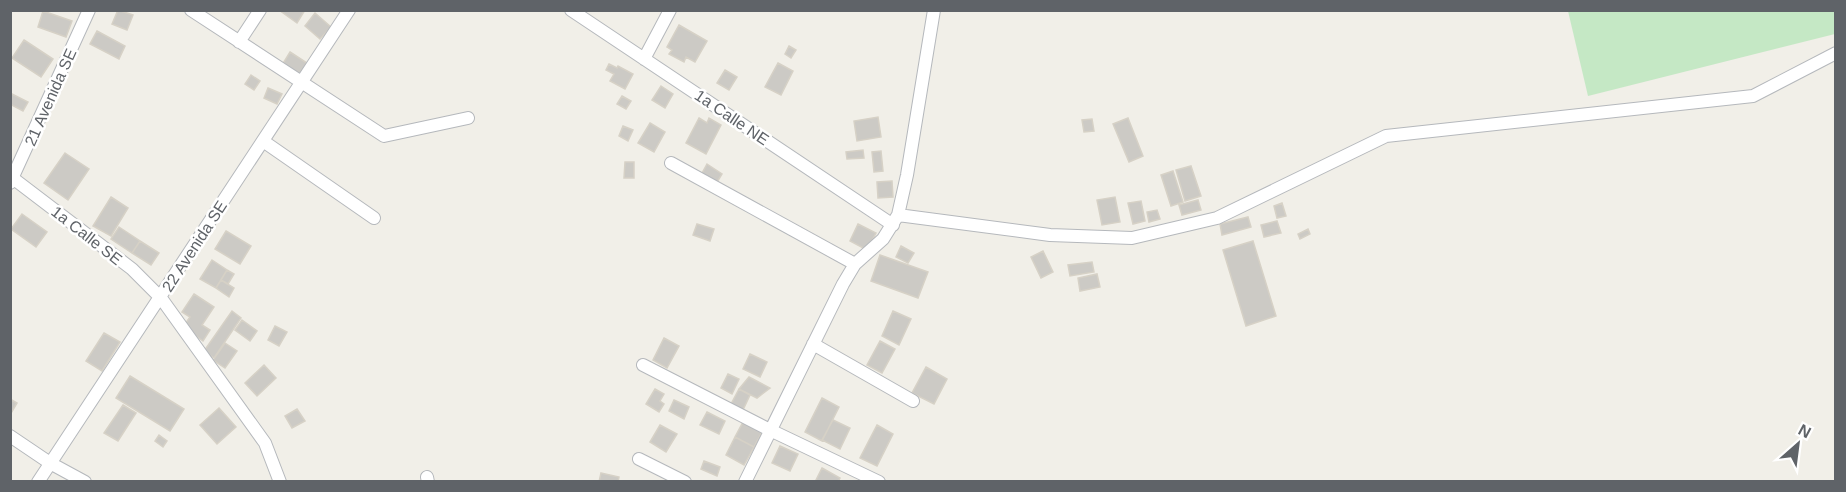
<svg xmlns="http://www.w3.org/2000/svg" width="1846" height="492" font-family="Arial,sans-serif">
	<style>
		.green { fill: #c5e8c5 }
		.building { fill: #cccac5; stroke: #d6d1c6; stroke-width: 1.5 }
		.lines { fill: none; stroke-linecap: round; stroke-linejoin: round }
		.minor-casing { stroke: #b5b8bc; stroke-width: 14 }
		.minor { stroke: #fff; stroke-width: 12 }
		.labels { text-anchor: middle; stroke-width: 5; stroke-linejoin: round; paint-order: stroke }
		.street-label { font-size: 16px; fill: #5f6368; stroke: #fff }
	</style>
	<rect width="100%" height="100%" fill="#f1efe8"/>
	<path class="green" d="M1568 11H1835V34L1588 96Z"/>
	<path class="building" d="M118 10 133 15 127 30 112 24Z
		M279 10H305L297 23Z
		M43 11 72 21 66 37 38 27Z
		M315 13 331 27 320 39 305 26Z
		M679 25 707 41 695 62 686 57 684 62 669 54 672 50 667 47Z
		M97 31 125 46 119 59 90 44Z
		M24 40 53 59 41 77 12 58Z
		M789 46 796 50 791 58 785 54Z
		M290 52 307 63 299 76 282 65Z
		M778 63 793 71 781 95 765 87Z
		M609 64 617 68 618 66 633 74 625 89 610 81 614 74 606 70Z
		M725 70 737 77 729 90 717 83Z
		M251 75 260 81 254 90 245 84Z
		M661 86 673 94 665 108 652 100Z
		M268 88 282 94 277 104 264 98Z
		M10 93 28 102 23 111 10 104Z
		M622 96 631 101 626 109 617 104Z
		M878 117 881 137 857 141 854 121Z
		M699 118 707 123 709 118 721 125 706 154 686 143Z
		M1128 118 1143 156 1129 162 1113 124Z
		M1092 119 1094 131 1084 132 1082 120Z
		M650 123 665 132 654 152 638 143Z
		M623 126 633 130 628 141 619 136Z
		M863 150 864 158 847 159 846 152Z
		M881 151 883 171 874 172 872 152Z
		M65 153 89 169 68 200 44 183Z
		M625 162H634V178H624Z
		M707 164 722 174 716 184 701 175Z
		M1191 166 1201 196 1185 201 1176 170Z
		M1173 171 1183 202 1171 206 1161 175Z
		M892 181 893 197 878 198 877 182Z
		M111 197 128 208 111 236 93 226Z
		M1115 197 1120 222 1102 225 1097 200Z
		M1198 200 1201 210 1182 215 1179 205Z
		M1141 201 1145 221 1133 224 1128 203Z
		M1282 203 1286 216 1277 218 1274 206Z
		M1157 210 1160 219 1149 222 1147 212Z
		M22 214 47 232 36 247 11 229Z
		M1248 217 1251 227 1222 235 1220 224Z
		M1277 221 1281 233 1264 237 1261 225Z
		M697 224 714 229 710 241 693 235Z
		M858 224 876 233 867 250 850 241Z
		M119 227 140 241 132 253 111 239Z
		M1308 229 1310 234 1300 239 1298 234Z
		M226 231 251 246 240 264 215 249Z
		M140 241 159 253 151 265 132 253Z
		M1253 241 1276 316 1246 326 1223 250Z
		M901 246 914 253 908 263 896 257Z
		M1043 251 1053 272 1041 278 1031 257Z
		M880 255 928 272 918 298 871 281Z
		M212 260 227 270 216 288 200 279Z
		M1092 262 1094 272 1070 276 1068 265Z
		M227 270 234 274 228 284 221 280Z
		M1097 274 1100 287 1080 291 1078 278Z
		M221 280 234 288 229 297 216 288Z
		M194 294 214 307 202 325 210 330 203 341 183 327 190 317 182 312Z
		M232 311 241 318 214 358 204 351Z
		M893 311 911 319 899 345 882 336Z
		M242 320 257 331 250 341 235 330Z
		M275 326 287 332 279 346 268 340Z
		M104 333 120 342 102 371 86 361Z
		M664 338 679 346 667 368 653 360Z
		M880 341 895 349 882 373 867 365Z
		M225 343 237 351 225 368 213 360Z
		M750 354 767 362 760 377 743 369Z
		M264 365 276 378 257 396 245 383Z
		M926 367 947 379 934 404 912 393Z
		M728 374 739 379 732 394 721 388Z
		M130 376 184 409 170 431 116 398Z
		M749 377 770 388 757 398 739 389Z
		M655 389 664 394 660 401 664 404 659 412 646 404Z
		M739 389 750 395 742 412 730 406Z
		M822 398 839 407 822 441 805 432Z
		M10 399 17 403 10 415Z
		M674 400 689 407 684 419 669 411Z
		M123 405 136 413 118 441 104 433Z
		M219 408 236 427 217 444 200 425Z
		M297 409 305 421 292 428 285 416Z
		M707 412 725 421 719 434 700 425Z
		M833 420 850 428 840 449 822 440Z
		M743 422 762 432 754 447 735 437Z
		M660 425 677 434 666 452 650 442Z
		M877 425 893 434 877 466 860 458Z
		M159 435 167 441 163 447 155 441Z
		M735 437 754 447 744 465 726 455Z
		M780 446 798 454 790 471 772 463Z
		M704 461 720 467 717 476 701 469Z
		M822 468 840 478 838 482H815Z
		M601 473 619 477 618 482H599Z"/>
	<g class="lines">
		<g class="minor-casing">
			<path id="minor" d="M191 10 384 136 468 118
				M571 10 893 225
				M239 42 260 10
				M644 59 670 10
				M263 141 374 218
				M671 163 855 264
				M10 176 132 269 161 298 265 443 280 482
				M10 183 89 10
				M898 215 1050 235 1132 238 1217 218 1386 136 1753 96 1836 53
				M813 344 913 401
				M643 365 770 430 879 482
				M10 436 50 463 85 482
				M639 459 685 482
				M427 477 428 482
				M38 482 349 10
				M745 482 843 284 855 264 883 239 898 215 907 175 934 10"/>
		</g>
		<use href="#minor" class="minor"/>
	</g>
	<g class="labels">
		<g class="street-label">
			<text transform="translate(50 97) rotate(-66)" y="6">21 Avenida SE</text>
			<text transform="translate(732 117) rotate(34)" y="6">1a Calle NE</text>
			<text transform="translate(87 235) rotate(38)" y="6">1a Calle SE</text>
			<text transform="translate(194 246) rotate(-57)" y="6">22 Avenida SE</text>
		</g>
	</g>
	<rect width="1846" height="492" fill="none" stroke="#5f6368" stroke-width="24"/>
	<g transform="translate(1798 444) rotate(28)" stroke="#ffffff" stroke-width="4.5" paint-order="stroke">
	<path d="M0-4.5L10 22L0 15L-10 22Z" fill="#5f6368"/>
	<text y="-9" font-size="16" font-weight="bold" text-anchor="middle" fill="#5f6368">N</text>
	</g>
</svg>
